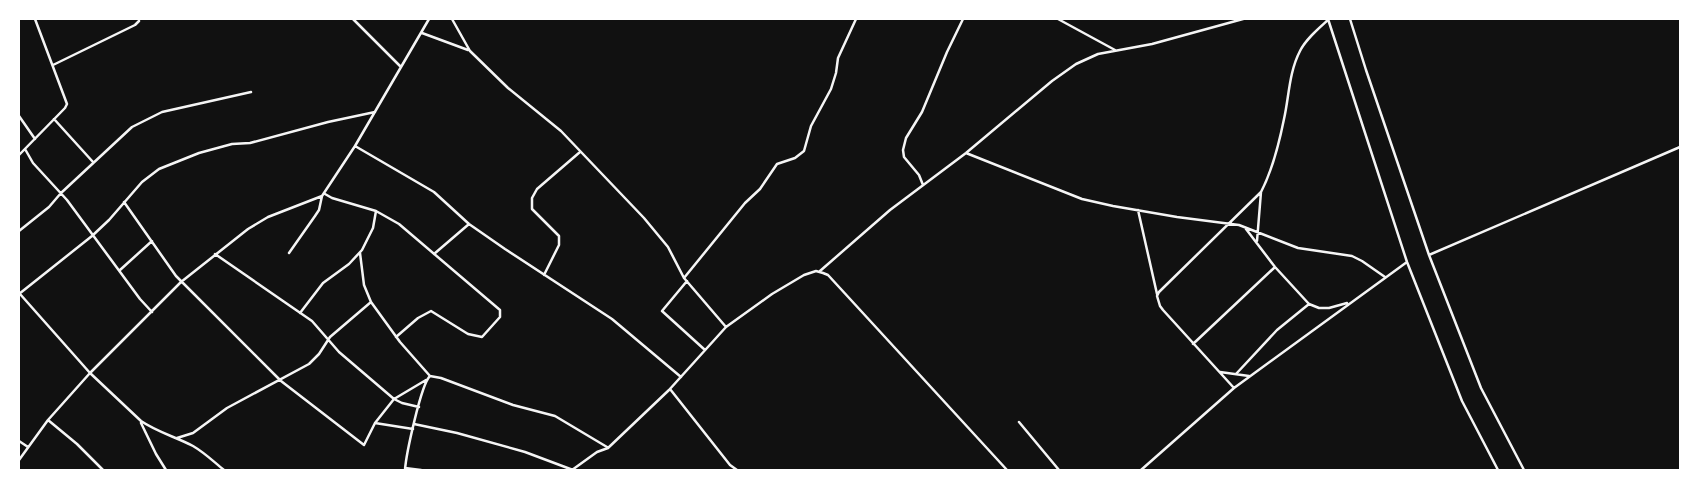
<svg xmlns="http://www.w3.org/2000/svg" width="1699" height="489" font-family="Barlow,sans-serif">
	<style>
		.lines { fill: none; stroke-linecap: round; stroke-linejoin: round }
		.minor { stroke: #f5f5f5; stroke-width: 2.5 }
	</style>
	<rect width="100%" height="100%" fill="#111"/>
	<g class="lines">
		<path class="minor" d="M353 19 401 67
			M452 19 470 51 508 88 561 131 644 218 668 247 684 278 726 327
			M1058 19 1115 50
			M1328 19 1407 262 1462 401 1498 470
			M1350 19 1366 70 1429 255 1481 388 1524 470
			M422 33 468 50
			M53 65 135 25 139 21
			M19 116 35 139
			M54 119 93 162
			M355 146 434 192 469 224 505 249 612 319 681 377
			M25 149 33 163 67 200 140 299 152 312
			M966 153 1082 199 1113 206 1177 217 1239 225 1298 248 1352 256 1362 261 1385 277
			M19 155 65 108 67 104 35 19
			M923 185 919 175 904 157 903 150 906 138 922 112 947 52 963 19
			M325 194 332 198 376 211 399 224 500 310V317L482 337 468 334 431 311 418 318 396 337
			M124 202 176 276 281 381 364 445 375 423 394 399 426 380
			M1138 210 1157 294
			M1246 229 1275 267 1309 304 1319 308H1329L1347 303
			M19 231 49 207 61 193 132 127 162 112 251 92
			M1257 241 1261 192
			M289 253 315 216 319 210 322 196
			M360 253 364 285 371 302 400 342 430 376
			M215 254 312 321 339 352 394 399 402 403 419 407
			M434 254 469 224
			M1429 255 1680 147
			M120 270 152 241
			M820 271 890 210 966 153 1052 81 1076 64 1098 54 1152 44 1243 19
			M544 275 559 245V236L532 209V198L537 189 580 152
			M684 278 745 203 760 189 777 164 795 158 804 151 811 126 831 89 836 73 838 58 856 19
			M687 281 662 311 705 350
			M19 294 92 236 109 220 142 182 159 169 199 153 232 144 250 143 328 122 375 112
			M20 294 90 373 141 421C157 432 176 437 193 446 205 453 214 462 224 470
			M300 313 323 283 349 264 362 250 373 228 376 211
			M1193 344 1275 267
			M1220 372 1249 376
			M1236 374 1277 330 1309 304
			M1234 388 1163 310 1160 306 1157 296 1159 292 1261 192C1273 169 1279 144 1284 119 1289 97 1289 72 1300 51 1306 39 1318 29 1328 20
			M670 389 730 465 737 470
			M48 420 77 444 103 470
			M1019 422 1059 470
			M141 423 156 454 166 470
			M375 423 413 429
			M414 424 457 433 525 452 573 470
			M177 438 193 433 227 408 309 364 319 354 330 337 371 302
			M19 441 28 447
			M19 460 48 420 90 373 181 282 248 229 268 217 322 196 355 146 429 19
			M405 468 421 470
			M405 470C406 455 421 384 430 376L441 378 513 405 555 416 607 447
			M572 470 597 452 608 448 669 390 726 327 772 294 804 275 816 271 823 273 828 275 1007 470
			M1141 470 1234 388 1407 262"/>
	</g>
	<rect width="1699" height="489" fill="none" stroke="#ffffff" stroke-width="40"/>
</svg>
